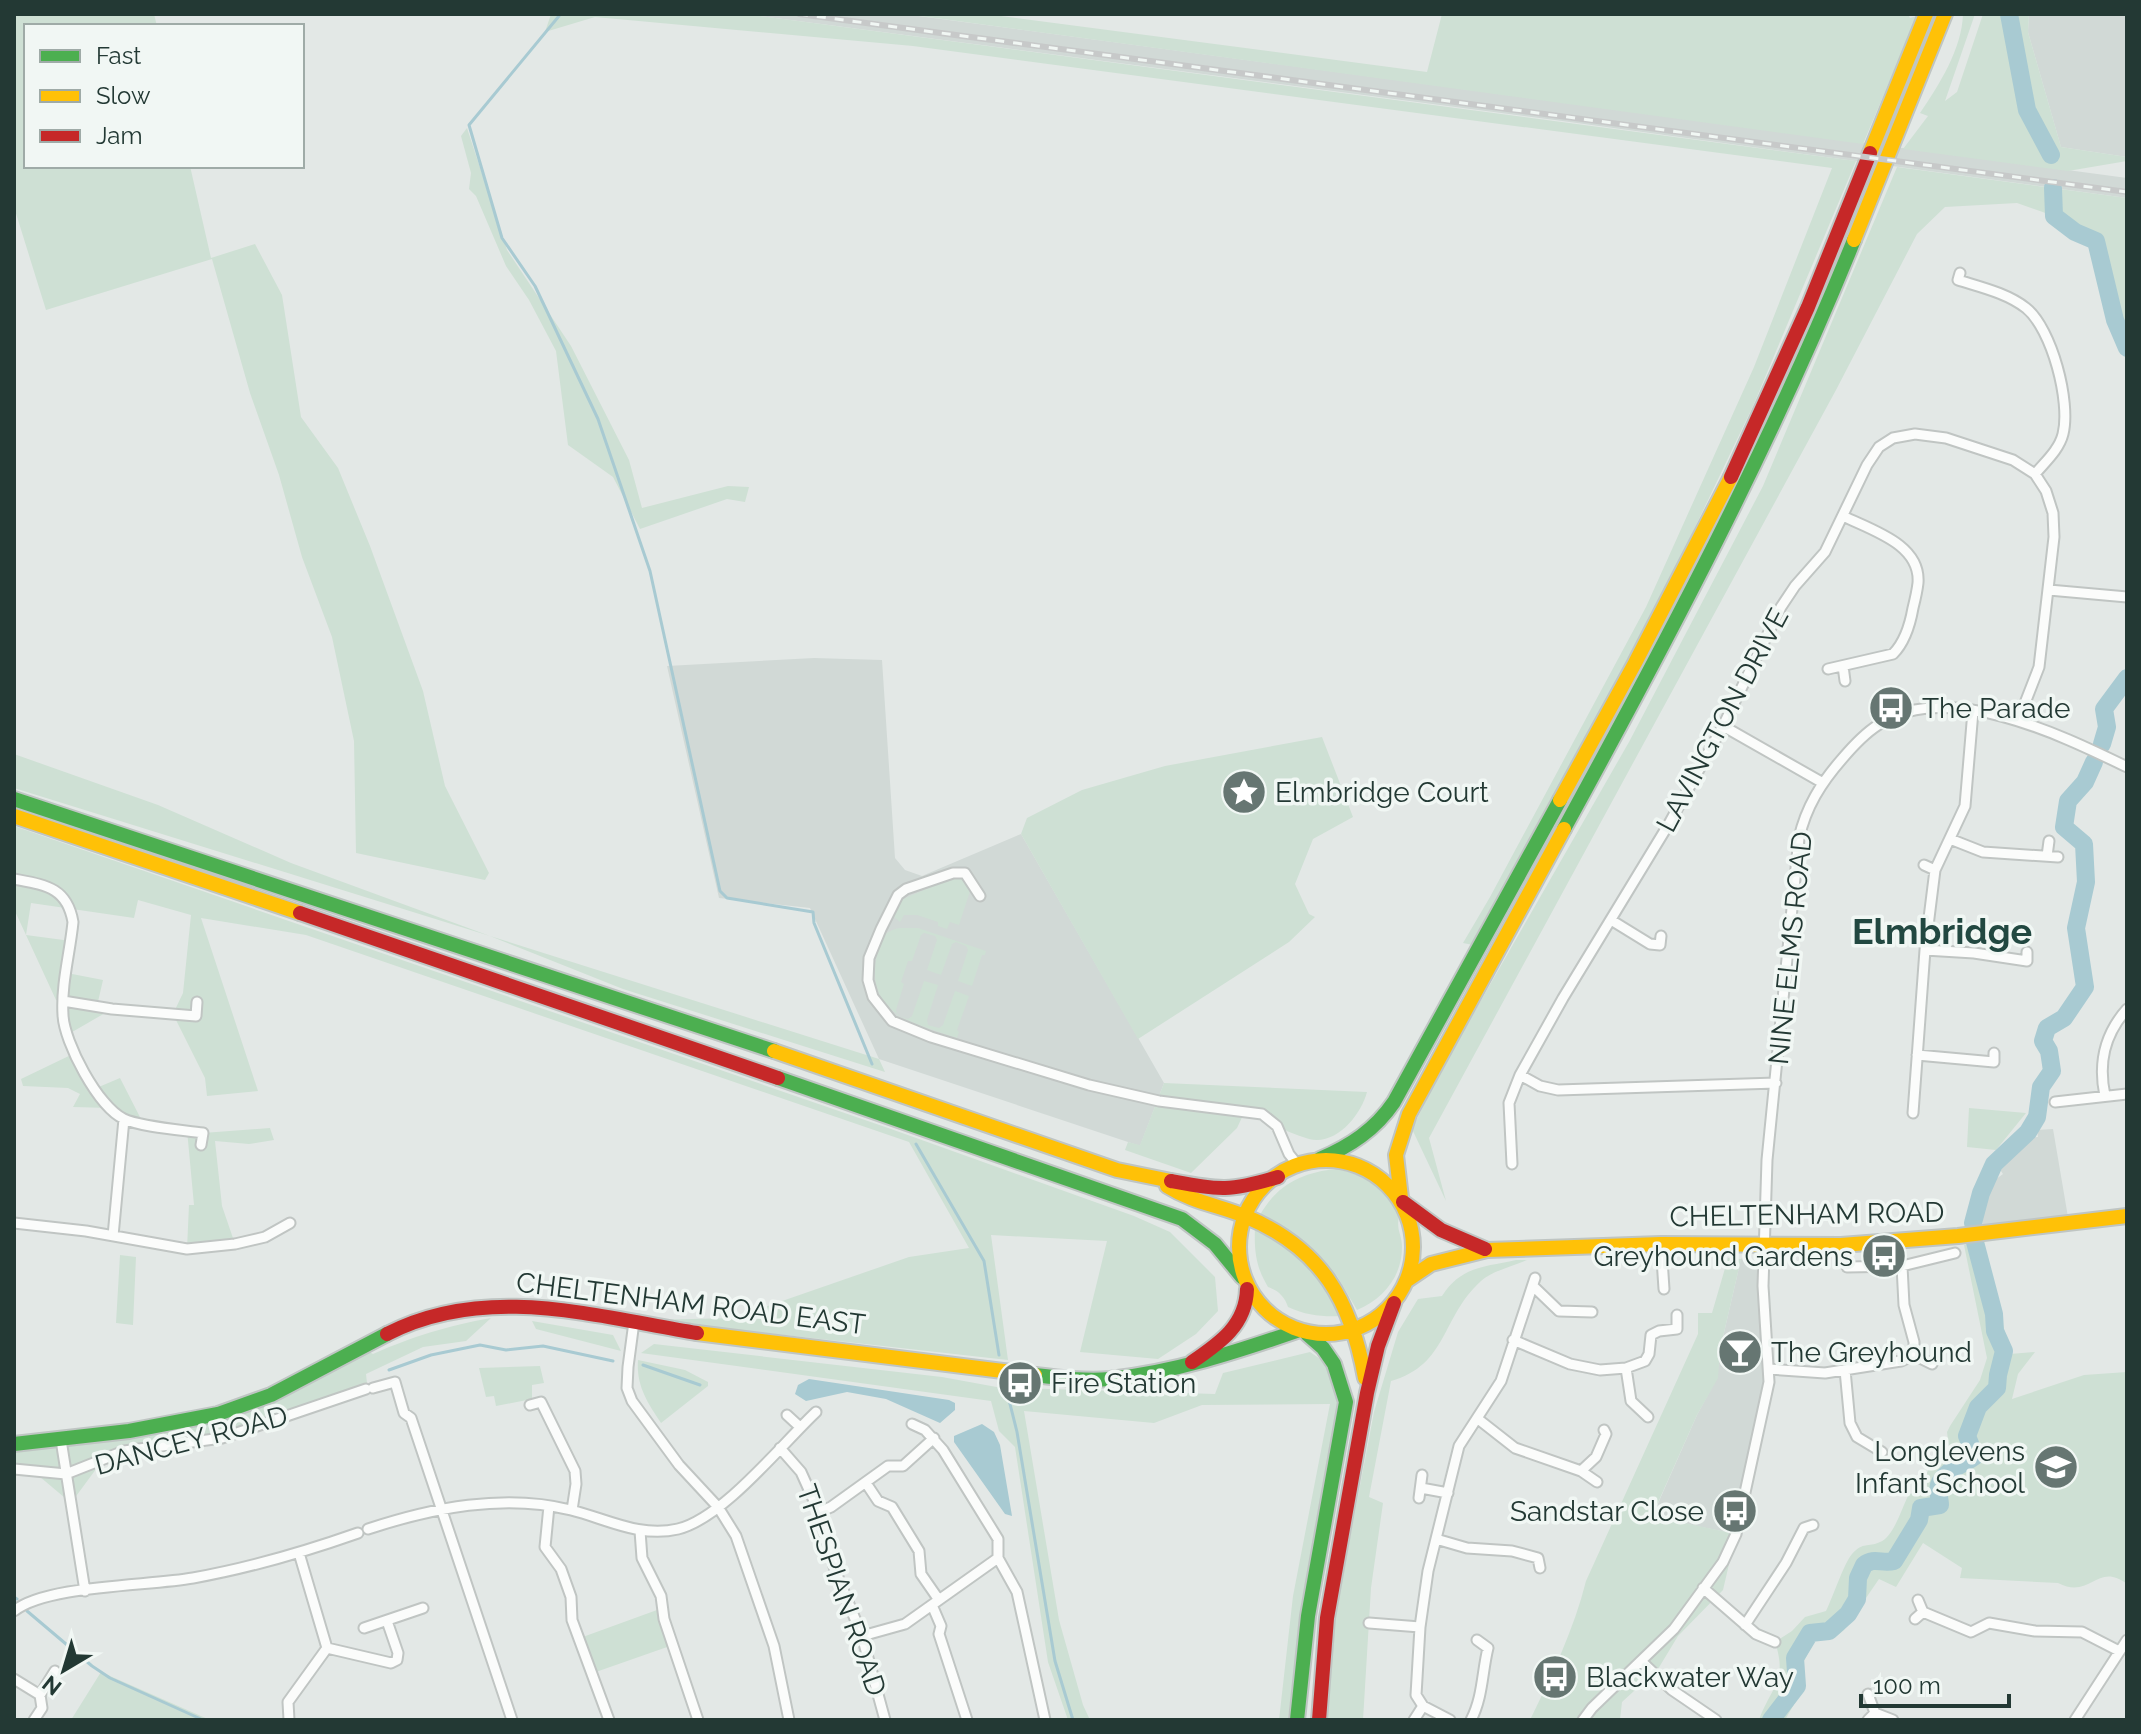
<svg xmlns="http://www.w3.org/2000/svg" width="2141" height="1734" font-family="Raleway,sans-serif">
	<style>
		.built { fill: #d1d9d6 }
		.green { fill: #cee0d4 }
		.water { fill: #a8cad2 }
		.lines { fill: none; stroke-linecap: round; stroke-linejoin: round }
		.stream { stroke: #a8cad2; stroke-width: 3 }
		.river { stroke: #a8cad2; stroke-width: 18 }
		.street-casing { stroke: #c0c5c3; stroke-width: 13 }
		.fast-casing { stroke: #bfc5c3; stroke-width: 18 }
		.slow-casing { stroke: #bfc5c3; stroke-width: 18 }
		.jam-casing { stroke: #bfc5c3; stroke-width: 18 }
		.street { stroke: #fbfcfb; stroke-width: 9 }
		.fast { stroke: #4caf50; stroke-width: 14 }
		.slow { stroke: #ffc107; stroke-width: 14 }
		.jam { stroke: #c62828; stroke-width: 14 }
		.rail-casing { stroke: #c7c9c9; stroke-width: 6 }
		.rail { stroke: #f1f7f4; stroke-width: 3; stroke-dasharray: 9; stroke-linecap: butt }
		.labels { text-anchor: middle; stroke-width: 7; stroke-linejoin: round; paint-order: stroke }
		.poi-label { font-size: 28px; fill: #233934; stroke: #f1f7f4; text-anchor: start }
		.street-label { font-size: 28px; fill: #233934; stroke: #f1f7f4 }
		.district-label { font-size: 36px; font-weight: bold; fill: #224841; stroke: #f1f7f4 }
	</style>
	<rect width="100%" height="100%" fill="#e3e8e6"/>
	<path class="built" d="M745 14 911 15 2127 178V198L1555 120Z
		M2029 14H2127V157L2061 147 2028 32Z
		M814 658 882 660 895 858 905 870 922 876 1021 834 1164 1083 1140 1146 879 1059 810 908 719 898 667 666Z
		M2053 1129 2069 1223 1982 1233 1983 1198 1988 1185 2003 1174 1997 1165 2025 1138 2038 1137 2037 1130Z
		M1744 1256 1751 1263 1764 1265 1769 1369 1736 1534 1652 1517 1697 1415 1717 1378 1720 1350 1741 1259Z"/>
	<path class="green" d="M14 14H154L157 26H26V166H190L211 258 255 244 282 295 301 417 338 468 370 546 423 691 445 786 489 873 485 880 356 853 354 741 332 637 302 557 279 475 250 393 212 259 46 310 14 207Z
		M551 14H745L1856 161 1753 406 1655 611 1473 945 1463 943 1490 897 1646 607 1754 367 1832 168 913 46 595 17 545 32Z
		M906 14H986L1427 72 1442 14H1908L1910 18 1917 16 1863 144Z
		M1963 14H1975L1945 101 1957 92 1983 14H2029L2028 32 2061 147 2127 157V161L2068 171 1903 149 1928 116 1920 113C1939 85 1962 49 1963 14Z
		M467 128 507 250 571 346 629 460 642 508 728 486 749 487 745 502 727 499 640 529 613 477 568 445 556 351 529 300 506 266 476 196 469 189 471 173 461 136Z
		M1897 167 2127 198V348L2115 320 2096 241 2075 232 2054 216 2017 203 1945 207 1917 234 1836 390 1429 1138 1446 1201 1412 1129 1440 1072 1629 742 1763 486Z
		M1322 737 1353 817 1313 839 1295 884 1309 914 1315 917 1289 942 1138 1039 1021 834 1027 818 1082 790 1165 766Z
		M14 754 158 805 291 863 490 936 879 1059 885 1072 623 989 490 936 14 788Z
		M14 826 891 1129 1134 1216 1170 1232 1215 1277 1218 1311 1196 1334 1158 1359 1080 1352 1107 1241 991 1235 1008 1360 650 1320 733 1318 909 1257 969 1248 909 1142 306 935 201 918 258 1091 207 1096 205 1078 173 1014 183 993 191 915 138 900 134 918 31 903 26 935 71 941 67 973 103 980 97 1006 112 1009 67 1035 63 1001 56 1000 14 909Z
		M956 876 964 878 971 888 959 925 950 922 947 929 938 926V922L917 915H904L900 922 893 916 901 900Z
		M899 928H918L986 951 985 955H982L972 986 958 981 968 950 966 946 956 942 952 944 941 975 927 970 937 940 935 936 924 933 921 935 912 961H908L901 982 904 984 896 1010 897 1015 908 1019 912 1016 924 981 938 985 927 1020 928 1025 939 1028 943 1025 955 991 969 996 957 1030 959 1032 957 1038C913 1023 864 1014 877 954 880 939 883 932 899 928Z
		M75 1053 94 1089 120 1078 143 1123 110 1108 73 1107 80 1094 68 1088 23 1086 21 1079Z
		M1164 1083 1367 1092C1361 1115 1336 1146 1309 1139 1287 1133 1266 1121 1245 1111L1237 1128 1191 1173 1125 1150 1128 1142 1140 1145Z
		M1969 1108 2026 1113 1996 1150 1967 1147Z
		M270 1128 274 1140 249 1144 215 1141 222 1206 235 1244 187 1249 189 1205H194L187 1130 203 1133Z
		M1337 1169C1366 1175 1385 1189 1399 1216 1396 1231 1402 1234 1402 1247 1402 1277 1383 1299 1357 1310L1337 1276 1260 1215C1277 1185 1302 1172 1337 1169Z
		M1255 1228 1274 1237 1324 1281 1344 1316C1323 1317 1308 1316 1288 1307 1285 1297 1278 1290 1268 1287 1256 1267 1254 1251 1255 1228Z
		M1983 1241 2010 1354 2035 1352 2018 1374 2012 1399 2084 1375 2127 1372V1584C2097 1561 2091 1600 2058 1583L1960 1578 1962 1568 1923 1543 1896 1587 1879 1579 1844 1630 1834 1638 1815 1639 1803 1663 1805 1685 1785 1720H1759C1771 1687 1788 1681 1775 1642L1792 1631 1805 1617 1826 1611C1833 1597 1844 1563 1852 1554 1864 1541 1867 1548 1880 1542 1894 1537 1902 1507 1909 1494L1918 1492 1932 1462 1949 1447 1947 1432 1950 1426 1980 1380 1987 1358 1964 1245Z
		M120 1255 136 1257 133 1325 116 1323Z
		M1728 1258 1741 1259 1720 1350 1718 1378 1697 1415 1652 1516 1736 1534 1723 1590 1678 1636 1658 1669 1622 1702 1620 1720H1530C1552 1675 1574 1629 1586 1581L1698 1334V1313H1712Z
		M1516 1260H1527C1513 1266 1492 1271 1481 1281 1441 1317 1448 1365 1391 1381L1369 1497 1383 1503 1371 1588 1363 1720H1323L1336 1612 1374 1412 1398 1332 1418 1299 1442 1296C1461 1266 1485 1267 1516 1260Z
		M491 1318 466 1341 423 1347 366 1374 367 1383 222 1438 124 1451 102 1461 71 1503 33 1471 14 1469V1444L218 1414 360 1347 373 1354C414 1336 447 1326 491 1318Z
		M532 1321 613 1335 621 1351 536 1329Z
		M654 1344 942 1377 1013 1390 1021 1404 1017 1388 1215 1394 1223 1373 1310 1352 1329 1365 1340 1403 1302 1600 1288 1720H1279L1293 1596 1330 1404 1202 1405 1154 1423 1024 1411 1059 1620 1083 1705 1090 1720H1068L1048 1662 1015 1447 999 1431 991 1401 641 1353Z
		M638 1360 685 1370 708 1382V1386L661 1423C647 1402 636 1385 638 1360Z
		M540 1366 544 1383 532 1385V1399L496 1406 494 1396 486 1397 479 1368Z
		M657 1610 670 1646 593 1673 580 1638Z
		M101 1672 210 1720H71Z"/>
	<path class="water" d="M809 1379 949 1400 955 1403V1410L940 1423 886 1399 847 1392 806 1401 795 1394 798 1385Z
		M982 1424 994 1432 1000 1445 1012 1516 1005 1514 954 1442V1436Z"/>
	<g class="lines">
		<path class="stream" d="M559 16 469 125 502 238 535 286 598 419 650 571 720 891 727 898 813 912 814 923 872 1064
			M916 1144 984 1261 999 1355
			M643 1365 700 1385
			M389 1370 431 1355 480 1345 506 1350 543 1346 613 1361
			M1007 1392 1017 1432 1055 1661 1073 1720
			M14 1597 17 1599
			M27 1611 92 1666 110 1678 203 1720"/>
		<path class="river" d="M2009 14 2027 110 2051 155
			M2053 188 2054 216 2075 232 2096 241 2115 320 2127 348
			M2102 744 2107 727 2104 709 2127 678
			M1973 1223 1981 1193 1994 1164 2028 1132 2037 1117 2041 1087 2052 1071 2049 1051 2043 1041 2047 1028 2064 1018 2085 987 2076 928 2086 882 2084 844 2064 827 2068 801 2085 782 2094 762
			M1771 1720 1797 1686 1795 1658 1810 1633 1829 1631 1848 1614 1857 1599 1858 1578 1864 1565C1874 1557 1882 1564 1894 1561L1919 1520 1921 1508 1940 1505C1940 1499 1937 1492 1939 1485 1944 1470 1963 1465 1975 1456L1967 1436 1978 1407 1997 1388 1998 1375 2004 1351 1995 1331 1994 1314 1975 1242"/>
		<g class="street-casing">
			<path id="street" d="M1960 273 1958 280C1980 287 2007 293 2026 308 2052 329 2071 402 2063 434 2059 450 2045 462 2035 474L2046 491 2053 513 2054 537 2039 667 2018 721
				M2049 590 2127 597
				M1843 666 1845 681
				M1828 669 1893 654C1905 642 1910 625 1913 608 1915 600 1917 592 1918 583 1921 544 1871 530 1843 516
				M1723 726 1823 783
				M1950 839 1983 852 2058 857
				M2047 856 2049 841
				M1924 865 1935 870
				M14 879C45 885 67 887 73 922 70 953 61 984 63 1015 64 1042 98 1107 124 1119 141 1127 182 1130 203 1133L201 1145
				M980 896 965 873H953L906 889 898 895 881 929 869 958 868 980 873 997 892 1021 931 1037 1089 1085 1159 1101 1262 1114 1277 1126 1289 1154 1298 1165
				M1611 920 1650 944 1660 945 1661 936
				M1925 950 1974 953 2027 961V952
				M63 1001 112 1009 196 1016 197 1002
				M1917 1055 1994 1062V1053
				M1520 1075 1540 1086 1558 1090 1776 1083
				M2105 1096C2098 1063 2104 1035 2127 1009
				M2055 1102 2127 1094
				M1913 1113 1925 950 1935 870 1965 806 1973 711
				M1512 1164 1509 1103 1520 1075 1563 998 1670 822 1723 726 1781 607 1795 586 1825 552 1867 465 1879 447 1893 438 1915 434 1946 438 2013 460 2035 474
				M14 1223 86 1231 187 1249 235 1244 265 1237 290 1223
				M113 1236 124 1119
				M1661 1244 1664 1289
				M1902 1266 1904 1305 1914 1342V1355
				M1847 1267 1902 1266 1955 1253
				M1533 1286 1559 1311 1592 1312
				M634 1322 628 1367 627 1388 632 1401 679 1465 718 1507 736 1536 774 1646 789 1720
				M1513 1340 1570 1364 1600 1370 1626 1368 1645 1361 1649 1354 1651 1335 1659 1331 1677 1329V1315
				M1914 1355 1932 1364
				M1626 1368 1631 1401 1648 1417
				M1769 1369 1825 1373 1901 1361 1914 1355
				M1845 1370 1850 1423 1857 1437 1882 1452
				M373 1388 395 1382 404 1413 411 1418 512 1720
				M530 1405 541 1402 575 1471 576 1484 572 1510
				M787 1415 800 1427
				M1478 1419 1515 1448 1581 1471 1597 1482
				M912 1424 925 1430 943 1450 998 1539V1558L1017 1592 1045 1720
				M61 1440 85 1591
				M780 1448 801 1472 819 1512 835 1570 862 1636 885 1720
				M14 1469 66 1474 124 1451 222 1438 366 1389
				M1581 1471 1596 1457 1606 1434 1604 1430
				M866 1483 878 1501 892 1507 919 1551 921 1574 939 1600
				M1421 1488 1448 1493
				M1419 1498 1422 1475
				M549 1506 545 1547 561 1569 571 1597 572 1620 609 1720
				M819 1512 831 1507 888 1466H903L934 1438
				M368 1529C432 1508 504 1493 571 1510 607 1519 640 1538 678 1529 723 1518 781 1445 816 1412
				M640 1531 642 1558 661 1596 664 1619 698 1720
				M1436 1539 1467 1548 1512 1551 1538 1558 1540 1568
				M1703 1588 1756 1634 1775 1642
				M932 1605 941 1626 939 1634 967 1720
				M14 1611C46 1585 148 1586 193 1578 249 1568 304 1552 358 1533
				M1923 1612 1971 1632 1989 1623 2035 1631 2082 1632 2119 1651
				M1915 1619 1923 1612 1918 1600
				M1369 1623 1420 1627
				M1745 1625 1786 1563 1804 1528 1813 1525
				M364 1628 423 1608
				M862 1636 905 1624 998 1558
				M327 1648 391 1663 397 1660 398 1653 387 1621
				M1642 1662 1672 1690 1716 1720
				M14 1679 40 1695 42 1708 34 1720
				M1868 1694 1875 1713
				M40 1695 55 1671
				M289 1720 288 1702 327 1648 299 1553
				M1414 1720 1423 1706
				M1450 1720 1423 1706 1416 1695 1420 1627 1428 1571 1459 1446 1501 1381 1535 1278
				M1471 1720C1483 1697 1482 1672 1488 1648L1477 1640
				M1583 1720 1592 1708 1674 1629 1723 1562 1736 1534 1769 1382 1763 1286 1767 1160 1799 838C1806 807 1821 783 1842 759 1853 746 1864 734 1878 725 1947 679 2061 735 2127 767
				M1868 1720 1875 1713 1893 1720
				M2075 1720 2127 1640"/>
		</g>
		<g class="fast-casing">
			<path id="fast" d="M14 799 774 1051
				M1564 829C1669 637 1772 443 1854 240
				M778 1078 1182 1219 1215 1244 1242 1277
				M1320 1159C1350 1146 1375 1130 1394 1102L1560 800
				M1035 1375C1060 1378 1085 1381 1110 1379 1175 1372 1236 1352 1297 1331
				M14 1444 129 1431 218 1414 271 1395 387 1334
				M1297 1720 1308 1616 1346 1402 1334 1364 1323 1348 1307 1334"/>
		</g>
		<g class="slow-casing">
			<path id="slow" d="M1870 153 1926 14
				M1854 240 1945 14
				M1560 800 1635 663 1731 477
				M14 816 300 913
				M774 1051 1117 1170 1171 1181
				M1239 1247a87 87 0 1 1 174 0a87 87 0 1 1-174 0Z
				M1167 1186C1194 1203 1219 1205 1247 1217 1322 1249 1351 1301 1365 1378
				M1401 1198 1396 1155 1409 1114 1564 829
				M1406 1281 1431 1264 1487 1250 1661 1244 1841 1245 1958 1236 2127 1216
				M697 1333 1035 1375"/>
		</g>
		<g class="jam-casing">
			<path id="jam" d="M1731 477 1808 307 1870 153
				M300 913 778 1078
				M1171 1181C1220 1190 1229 1192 1278 1177
				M1403 1202 1441 1230 1485 1249
				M387 1334C486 1283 594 1316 697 1333
				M1192 1362C1220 1343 1246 1325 1247 1289
				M1319 1720 1327 1618 1367 1393 1378 1346 1394 1303"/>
		</g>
		<use href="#street" class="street"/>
		<use href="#fast" class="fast"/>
		<use href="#slow" class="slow"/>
		<use href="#jam" class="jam"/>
		<g class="rail-casing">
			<path id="rail" d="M799 14 2127 192"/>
		</g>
		<use href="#rail" class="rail"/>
	</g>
	<defs>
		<g id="bus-disc" transform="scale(2.3)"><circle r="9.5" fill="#667672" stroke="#f1f7f4"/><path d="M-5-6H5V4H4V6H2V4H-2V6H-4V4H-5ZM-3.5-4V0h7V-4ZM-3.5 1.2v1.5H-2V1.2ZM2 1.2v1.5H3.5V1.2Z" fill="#fff"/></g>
		<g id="sight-disc" transform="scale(2.3)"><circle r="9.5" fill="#667672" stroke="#f1f7f4"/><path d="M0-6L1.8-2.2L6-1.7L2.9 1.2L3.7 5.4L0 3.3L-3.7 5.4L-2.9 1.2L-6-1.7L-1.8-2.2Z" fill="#fff"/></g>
		<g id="bar-disc" transform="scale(2.3)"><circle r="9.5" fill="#667672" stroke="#f1f7f4"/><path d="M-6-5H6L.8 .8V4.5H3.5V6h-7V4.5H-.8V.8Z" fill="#fff"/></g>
		<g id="school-disc" transform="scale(2.3)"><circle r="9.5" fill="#667672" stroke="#f1f7f4"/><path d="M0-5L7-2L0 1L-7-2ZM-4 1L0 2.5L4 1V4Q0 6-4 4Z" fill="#fff"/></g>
	</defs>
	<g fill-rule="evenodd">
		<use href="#bus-disc" x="1891" y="708"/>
		<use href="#sight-disc" x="1244" y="792"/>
		<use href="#bus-disc" x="1884" y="1256"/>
		<use href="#bar-disc" x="1740" y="1352"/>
		<use href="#bus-disc" x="1020" y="1383"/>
		<use href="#school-disc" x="2056" y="1467"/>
		<use href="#bus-disc" x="1735" y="1511"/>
		<use href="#bus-disc" x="1555" y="1677"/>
	</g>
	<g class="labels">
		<g class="poi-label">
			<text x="1922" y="718">The Parade</text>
			<text x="1275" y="802">Elmbridge Court</text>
			<text x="1853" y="1266" text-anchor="end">Greyhound Gardens</text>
			<text x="1771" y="1362">The Greyhound</text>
			<text x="1051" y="1393">Fire Station</text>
			<text x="2025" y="1461" text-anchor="end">Longlevens<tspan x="2025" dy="32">Infant School</tspan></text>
			<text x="1704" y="1521" text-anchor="end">Sandstar Close</text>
			<text x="1586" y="1687">Blackwater Way</text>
		</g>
		<g class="street-label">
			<text transform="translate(1722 720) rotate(-62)" y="10">LAVINGTON DRIVE</text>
			<text transform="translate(1790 948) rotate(-84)" y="10">NINE ELMS ROAD</text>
			<text transform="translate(1807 1214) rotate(-1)" y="10">CHELTENHAM ROAD</text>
			<text transform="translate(691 1303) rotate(7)" y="10">CHELTENHAM ROAD EAST</text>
			<text transform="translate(191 1440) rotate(-15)" y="10">DANCEY ROAD</text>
			<text transform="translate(842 1590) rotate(71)" y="10">THESPIAN ROAD</text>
		</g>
		<g class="district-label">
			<text x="1942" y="944">Elmbridge</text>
		</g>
	</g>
	<rect width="2141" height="1734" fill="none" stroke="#233934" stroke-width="32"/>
	<rect x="24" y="24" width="280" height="144" fill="#f1f7f4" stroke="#9faba7" stroke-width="2"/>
	<rect x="40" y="50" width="40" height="12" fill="#4caf50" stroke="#9faba7" stroke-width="2"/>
	<text x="96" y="64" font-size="24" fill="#233934">Fast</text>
	<rect x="40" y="90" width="40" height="12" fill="#ffc107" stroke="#9faba7" stroke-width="2"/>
	<text x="96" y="104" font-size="24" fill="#233934">Slow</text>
	<rect x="40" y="130" width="40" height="12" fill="#c62828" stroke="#9faba7" stroke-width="2"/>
	<text x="96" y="144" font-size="24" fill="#233934">Jam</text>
	<g transform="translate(64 1670) rotate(218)" stroke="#f1f7f4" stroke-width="6" paint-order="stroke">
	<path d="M0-6L14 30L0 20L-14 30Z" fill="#233934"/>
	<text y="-12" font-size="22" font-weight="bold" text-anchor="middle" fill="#233934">N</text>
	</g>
	<path d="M1861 1694v12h148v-12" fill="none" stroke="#233934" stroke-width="4"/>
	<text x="1873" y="1694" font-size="24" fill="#233934" stroke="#f1f7f4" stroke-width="6" paint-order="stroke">100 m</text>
</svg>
